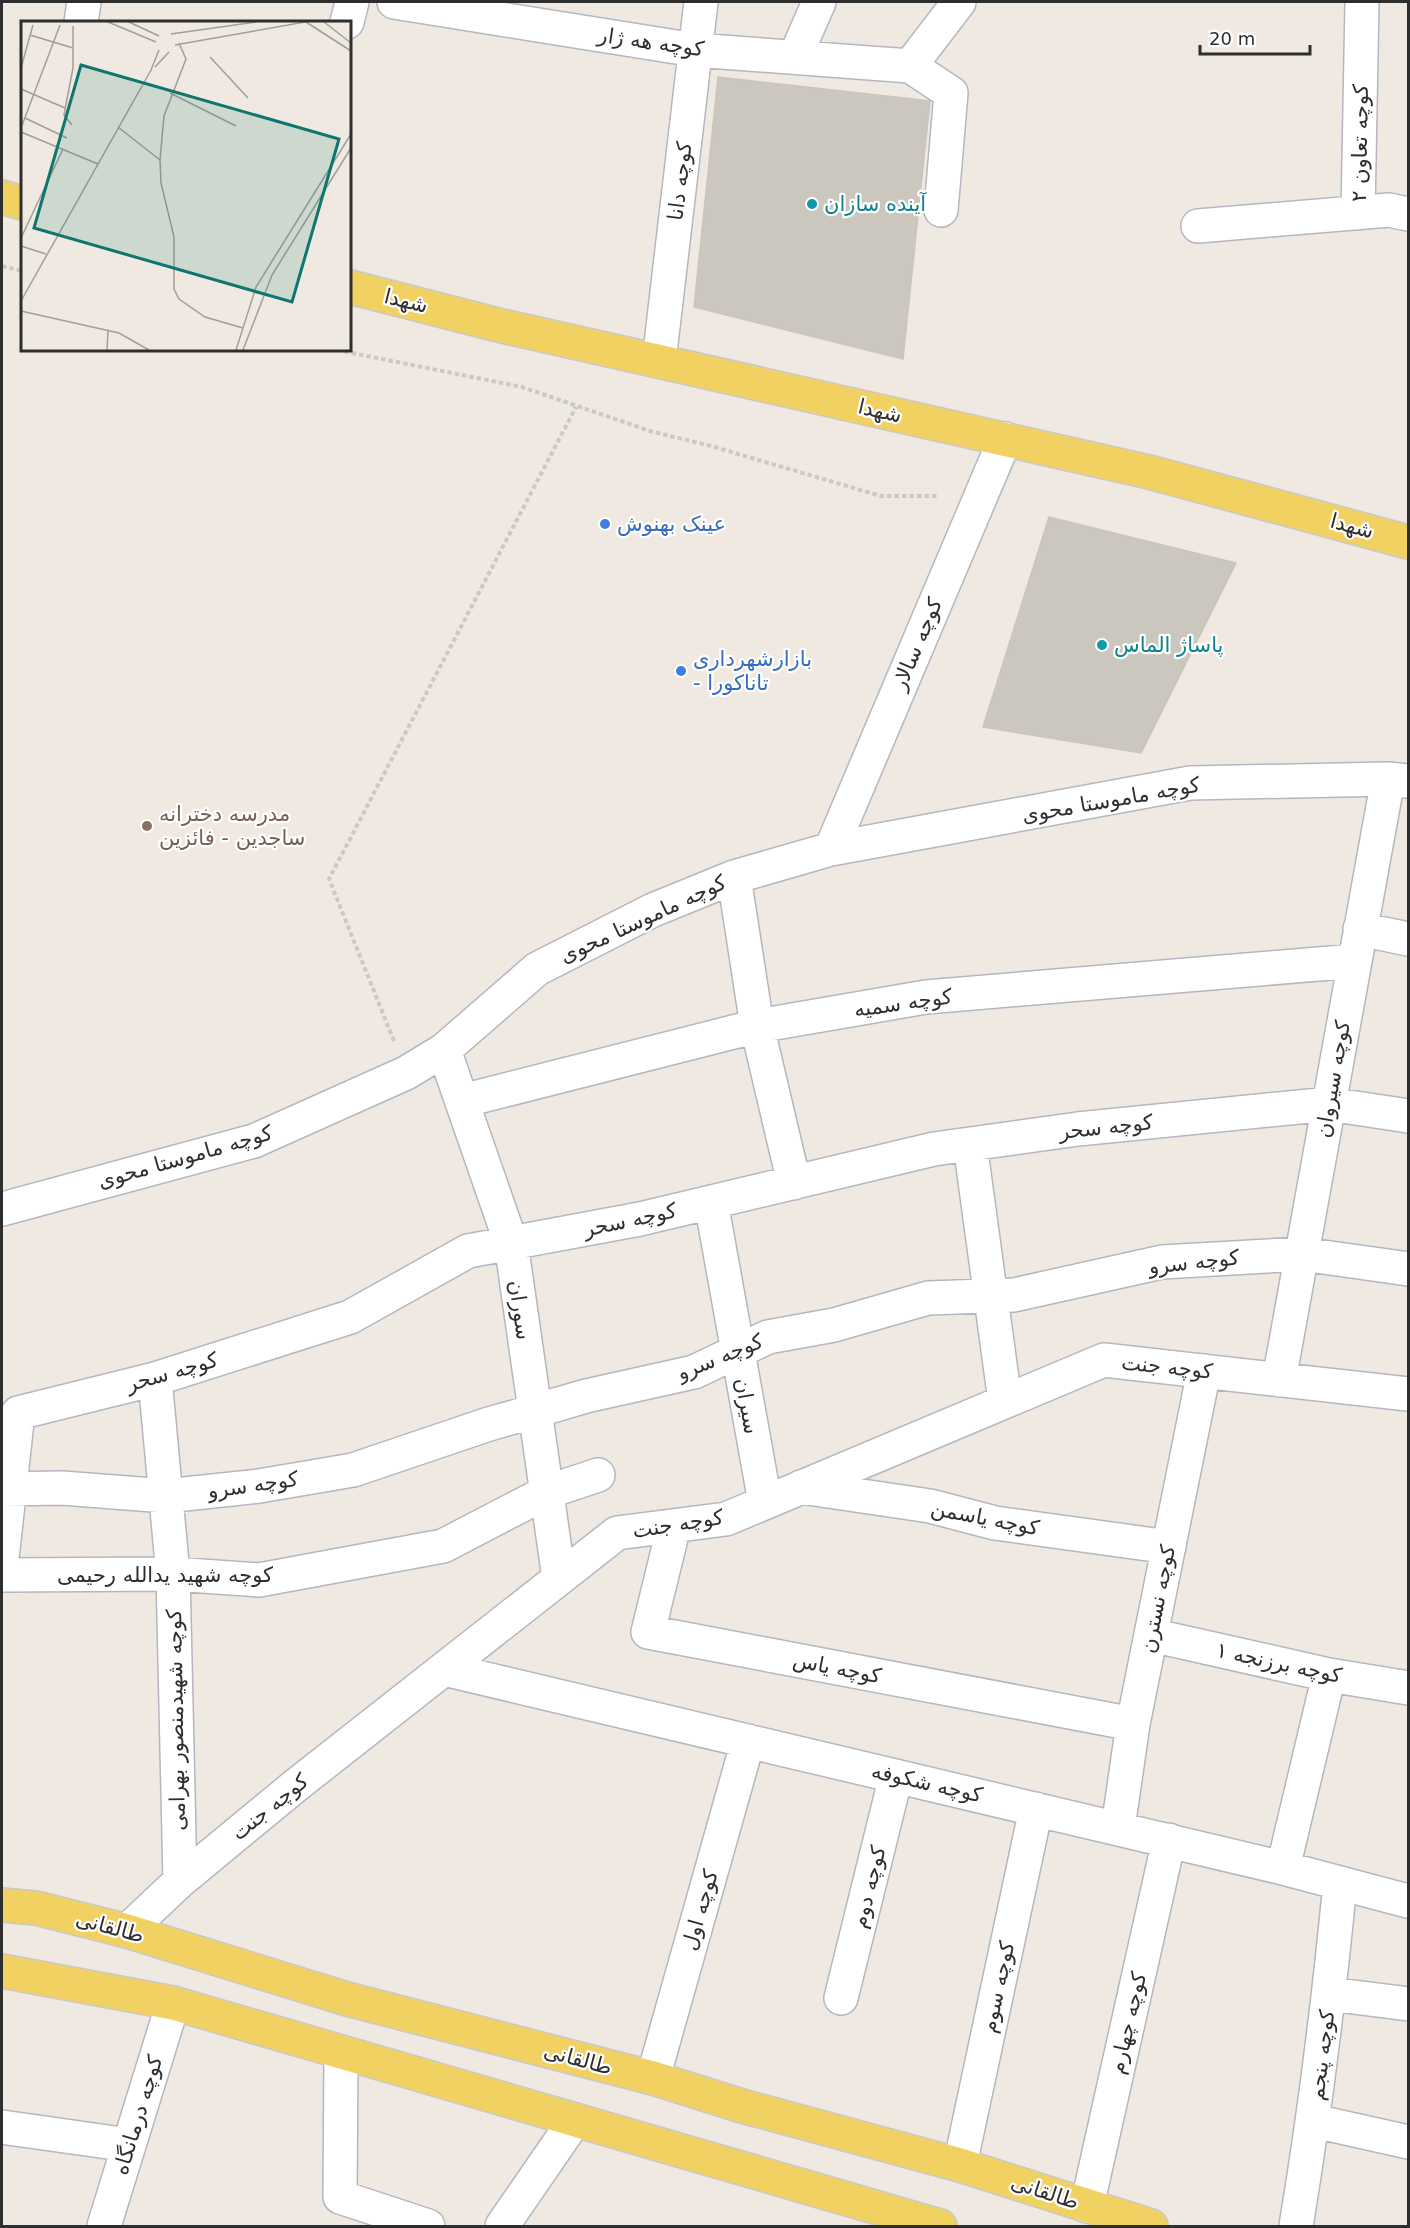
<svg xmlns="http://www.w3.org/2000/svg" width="1410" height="2228" font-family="'DejaVu Sans','Noto Naskh Arabic',sans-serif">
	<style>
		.building { fill: #cbc7bf; stroke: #cbc5ba; stroke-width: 1.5 }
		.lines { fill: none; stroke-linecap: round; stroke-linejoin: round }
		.minor-casing { stroke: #b4b7c1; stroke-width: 36 }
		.major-casing { stroke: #c9c9c9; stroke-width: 36 }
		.path { stroke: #c9c9c9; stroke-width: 4; stroke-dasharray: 4.5 3; stroke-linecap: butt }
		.minor { stroke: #fff; stroke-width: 33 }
		.major { stroke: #f2d163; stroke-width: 33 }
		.culture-dot { fill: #0f9aa8; stroke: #fff; stroke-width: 2 }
		.shop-dot { fill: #3f7fe0; stroke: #fff; stroke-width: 2 }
		.education-dot { fill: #8d6e63; stroke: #fff; stroke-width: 2 }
		.labels { text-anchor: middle; stroke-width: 4.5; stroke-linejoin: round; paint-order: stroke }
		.street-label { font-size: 21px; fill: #2e2e2e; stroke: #fff }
		.culture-label { font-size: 21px; fill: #0d838f; stroke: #fff; text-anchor: start }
		.shop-label { font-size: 21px; fill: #366cbe; stroke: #fff; text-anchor: start }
		.education-label { font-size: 21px; fill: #785e54; stroke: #fff; text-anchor: start }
		.inset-road { fill: none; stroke: #a29e99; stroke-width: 1.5 }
		.view { fill: #0f766e; fill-opacity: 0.15; stroke: #0f766e; stroke-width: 3 }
		.inset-edge { fill: none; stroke: #2e2e2e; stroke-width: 3 }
	</style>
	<rect width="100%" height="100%" fill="#efe9e1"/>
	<path class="building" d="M718 77 930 101 903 359 694 307Z
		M1049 517 1236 563 1141 753 983 727Z"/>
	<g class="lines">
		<g class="minor-casing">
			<path id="minor" d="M394 2 695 50 910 66 951 93 941 210
				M81 22 84 2
				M347 22 352 2
				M795 57 819 2
				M910 66 959 2
				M1358 213 1362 2
				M1198 226 1389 210 1408 214
				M659 361 701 2
				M831 849 1005 439
				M734 877 757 1026 794 1183
				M1360 929 1408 939
				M444 1050 511 1243 559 1578
				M462 1101 757 1026 926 997 1354 961
				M970 1144 1005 1401
				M711 1202 765 1502
				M2 1209 254 1141 406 1073 444 1050 537 969 653 910 734 877 831 849 1190 783 1388 779 1408 781
				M155 1379 173 1574 180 1881
				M1279 1380 1388 779
				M801 1487 930 1506 995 1523 1169 1547
				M2 1489 62 1488 166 1496 259 1486 353 1470 489 1424 535 1411 586 1396 694 1372 768 1337 834 1325 928 1298 1014 1295 1162 1262 1302 1254 1408 1269
				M674 1526 648 1632 1133 1724
				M2 1558 18 1413 155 1379 350 1317 468 1251 640 1219 934 1149 1078 1129 1329 1104 1408 1116
				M2 1575 173 1574 259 1580 443 1546 547 1492 598 1475
				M1151 1635 1329 1675 1408 1688
				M444 1669 1283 1868 1408 1901
				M1118 1828 1133 1724 1204 1371
				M1283 1868 1329 1675
				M127 1931 180 1881 295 1786 617 1533 726 1519 1104 1360 1408 1394
				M1330 1994 1408 2004
				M841 1998 896 1776
				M341 2052 340 2197 428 2226
				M653 2078 748 1741
				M1314 2121 1408 2142
				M2 2127 129 2145
				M960 2165 1036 1809
				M1087 2206 1169 1840
				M104 2226 173 2003
				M502 2226 575 2120
				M1296 2226C1315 2112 1329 1998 1340 1883"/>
		</g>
		<g class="major-casing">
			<path id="major" d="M2 197 22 203
				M350 287 498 325 1149 472 1408 542
				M2 1905 36 1908 127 1931 347 1999 653 2078 742 2106 960 2165 1151 2226
				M2 1971 173 2003 940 2226"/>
		</g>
		<path class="path" d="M2 266 22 271
			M337 350 522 387 650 431 711 446 881 496H939
			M394 1041 329 879 576 407"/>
		<use href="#minor" class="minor"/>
		<use href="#major" class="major"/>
	</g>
	<g class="culture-dot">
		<circle cx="812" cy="204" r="6"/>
		<circle cx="1102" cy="645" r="6"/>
	</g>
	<g class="shop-dot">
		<circle cx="605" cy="524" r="6"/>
		<circle cx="681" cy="671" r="6"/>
	</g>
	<circle class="education-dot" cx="147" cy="826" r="6"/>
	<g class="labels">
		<g class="street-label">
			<text transform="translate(651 42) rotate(8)" y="7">کوچه هه ژار</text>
			<text transform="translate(1360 143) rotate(-89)" y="7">کوچه تعاون ۲</text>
			<text transform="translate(680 181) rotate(-83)" y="7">کوچه دانا</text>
			<text transform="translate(406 301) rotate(14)" y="7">شهدا</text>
			<text transform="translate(880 411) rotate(13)" y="7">شهدا</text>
			<text transform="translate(1352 526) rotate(15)" y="7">شهدا</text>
			<text transform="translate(917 644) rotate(-67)" y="7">کوچه سالار</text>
			<text transform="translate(1111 800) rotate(-10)" y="7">کوچه ماموستا محوی</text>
			<text transform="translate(643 919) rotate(-25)" y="7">کوچه ماموستا محوی</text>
			<text transform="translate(903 1003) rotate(-8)" y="7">کوچه سمیه</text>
			<text transform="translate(1333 1079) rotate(-80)" y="7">کوچه سیروان</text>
			<text transform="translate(1106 1127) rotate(-6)" y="7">کوچه سحر</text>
			<text transform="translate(185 1157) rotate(-16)" y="7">کوچه ماموستا محوی</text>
			<text transform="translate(630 1220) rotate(-12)" y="7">کوچه سحر</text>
			<text transform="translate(1194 1262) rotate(-6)" y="7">کوچه سرو</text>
			<text transform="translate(520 1310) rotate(82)" y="7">سوران</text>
			<text transform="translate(720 1357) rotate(-22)" y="7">کوچه سرو</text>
			<text transform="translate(1167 1367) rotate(6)" y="7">کوچه جنت</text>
			<text transform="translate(172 1372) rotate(-16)" y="7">کوچه سحر</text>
			<text transform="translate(747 1406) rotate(80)" y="7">سیران</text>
			<text transform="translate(253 1485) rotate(-8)" y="7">کوچه سرو</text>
			<text transform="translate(985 1518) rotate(11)" y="7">کوچه یاسمن</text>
			<text transform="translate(678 1524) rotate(-9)" y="7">کوچه جنت</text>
			<text x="165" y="1582">کوچه شهید یدالله رحیمی</text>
			<text transform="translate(1158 1599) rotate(-79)" y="7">کوچه نسترن</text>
			<text transform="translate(1279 1663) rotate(12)" y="7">کوچه برزنجه ۱</text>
			<text transform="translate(837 1668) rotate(11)" y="7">کوچه یاس</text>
			<text transform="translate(176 1720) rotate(-91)" y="7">کوچه شهیدمنصور بهرامی</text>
			<text transform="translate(927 1783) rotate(13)" y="7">کوچه شکوفه</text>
			<text transform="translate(270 1807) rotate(-39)" y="7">کوچه جنت</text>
			<text transform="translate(869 1887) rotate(-76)" y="7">کوچه دوم</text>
			<text transform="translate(700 1910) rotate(-74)" y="7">کوچه اول</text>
			<text transform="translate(110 1927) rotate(15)" y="7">طالقانی</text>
			<text transform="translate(998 1987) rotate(-78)" y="7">کوچه سوم</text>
			<text transform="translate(1128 2023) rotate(-77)" y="7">کوچه چهارم</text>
			<text transform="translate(1322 2055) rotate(-83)" y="7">کوچه پنجم</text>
			<text transform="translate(578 2059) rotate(15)" y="7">طالقانی</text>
			<text transform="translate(138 2115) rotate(-73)" y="7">کوچه درمانگاه</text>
			<text transform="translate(1045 2192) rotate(18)" y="7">طالقانی</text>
		</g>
		<g class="culture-label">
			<text x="824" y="211">آینده سازان</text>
			<text x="1114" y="652">پاساژ الماس</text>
		</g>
		<g class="shop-label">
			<text x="617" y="531">عینک بهنوش</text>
			<text x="693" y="666">بازارشهرداری<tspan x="693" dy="24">- تاناکورا</tspan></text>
		</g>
		<g class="education-label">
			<text x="159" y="821">مدرسه دخترانه<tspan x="159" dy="24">ساجدین - فائزین</tspan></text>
		</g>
	</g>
	<g transform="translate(21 21)">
		<rect width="330" height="330" fill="#efe9e1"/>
		<path class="inset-road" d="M87 1 135 21M108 1 138 15M285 1 330 30M303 1 330 22M150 13 235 1M9 14 52 27M158 22 165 38 143 95 139 139 140 162 153 216V268L158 278 184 296 222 307M154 24 284 1M189 36 227 77M134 46 148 31M0 47 12 4M0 68 44 87M149 72 215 105M4 97 46 117M51 104 43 94 52 47V5M97 106 139 139M0 107 39 4M0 111 77 143M0 217 42 128M0 225 25 233M0 280 130 49 138 29M0 290 98 312 128 329M86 329 87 310M215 329 235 266 330 113M222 329 251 254 330 127"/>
		<path class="view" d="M60 44 318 118 271 281 13 207Z"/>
		<rect width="330" height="330" class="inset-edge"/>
	</g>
	<rect width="1410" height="2228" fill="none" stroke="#2e2e2e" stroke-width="6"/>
	<path d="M1200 45v9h110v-9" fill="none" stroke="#2e2e2e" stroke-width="3"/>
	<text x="1209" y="45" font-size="18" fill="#2e2e2e" stroke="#ffffff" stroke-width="4.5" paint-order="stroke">20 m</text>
</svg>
